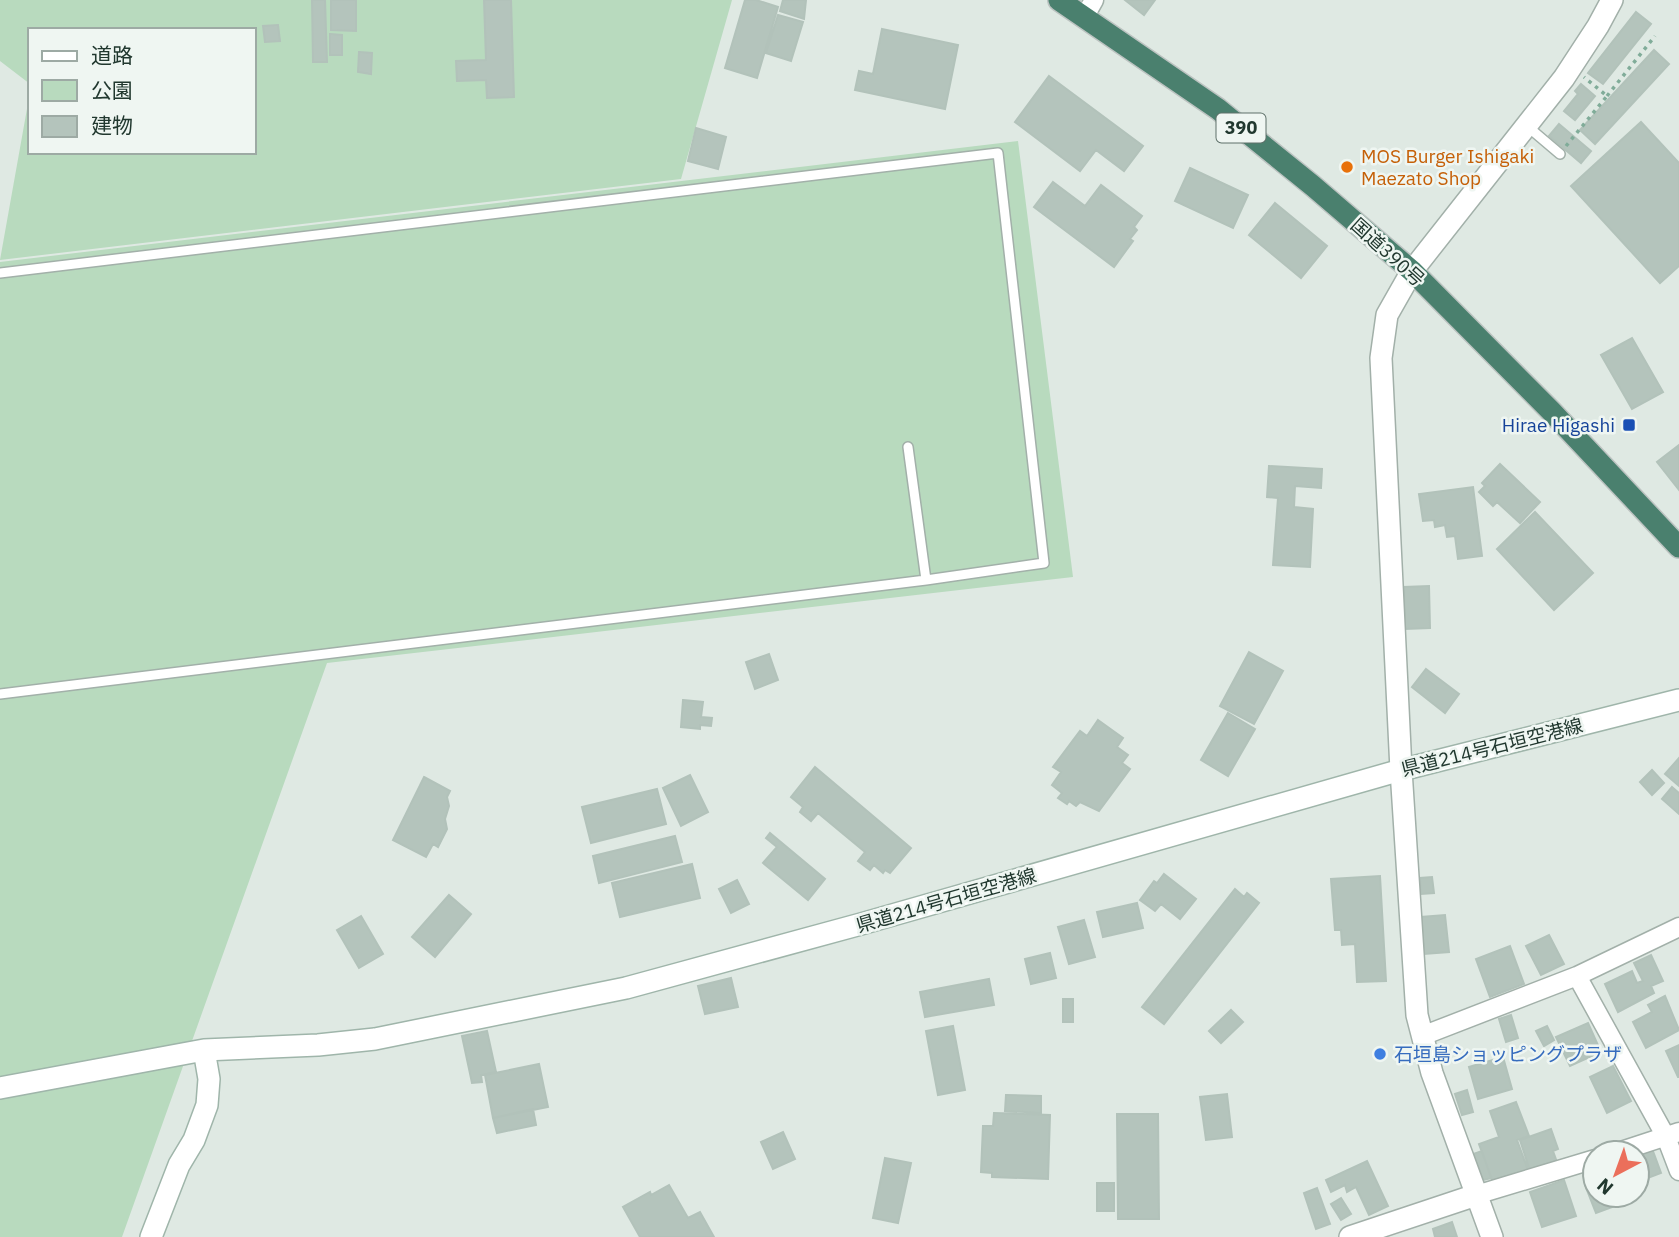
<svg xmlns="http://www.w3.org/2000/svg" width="1679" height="1237" font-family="'IBM Plex Sans','Noto Sans JP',sans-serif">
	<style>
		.green { fill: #b8dabe }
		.building { fill: #b4c4bc; stroke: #b2c2ba; stroke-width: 2 }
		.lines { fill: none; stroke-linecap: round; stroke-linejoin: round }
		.service-casing { stroke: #a2b0a9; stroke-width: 12 }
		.minor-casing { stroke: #a2b0a9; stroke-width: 21 }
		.tertiary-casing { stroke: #a2b0a9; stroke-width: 24 }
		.secondary-casing { stroke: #9fb5aa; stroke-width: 24 }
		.trunk-casing { stroke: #bcc3c1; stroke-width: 24 }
		.path { stroke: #80ac99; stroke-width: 3.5; stroke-dasharray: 3.5 5; stroke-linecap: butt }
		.service { stroke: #fff; stroke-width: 9 }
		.minor { stroke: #fff; stroke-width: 18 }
		.tertiary { stroke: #fff; stroke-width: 21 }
		.secondary { stroke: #fff; stroke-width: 21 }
		.trunk { stroke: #4a806e; stroke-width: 21 }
		.food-dot { fill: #e8710a; stroke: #eff6f2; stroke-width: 2.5 }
		.transit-dot { fill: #1a4fb4; stroke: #eff6f2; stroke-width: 2.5 }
		.shop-dot { fill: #3f7fe0; stroke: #eff6f2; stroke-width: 2.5 }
		.labels { text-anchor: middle; stroke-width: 5; stroke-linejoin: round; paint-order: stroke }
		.shield { fill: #eff6f2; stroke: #5f716a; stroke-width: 2 }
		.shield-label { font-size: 18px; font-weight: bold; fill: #21382f }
		.food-label { font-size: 19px; fill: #c56008; stroke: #eff6f2; text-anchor: start }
		.street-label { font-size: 19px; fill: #21382f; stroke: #eff6f2 }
		.transit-label { font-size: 19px; fill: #164399; stroke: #eff6f2; text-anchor: end }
		.shop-label { font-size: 19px; fill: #366cbe; stroke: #eff6f2; text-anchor: start }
	</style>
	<rect width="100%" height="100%" fill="#dfe9e3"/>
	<path class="green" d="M0 0H732L681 179 0 260 30 92V152H254V30H30V84L0 61Z
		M1018 141 1073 577 327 663 122 1237H0V262Z"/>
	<path class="building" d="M312 0H325L327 62H313Z
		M331 0H356V31L331 30Z
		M484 0H511L514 97 487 98 486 80 457 81 456 61 486 60Z
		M745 0H756L778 7 757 78 725 68Z
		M783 0H806L804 19 780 11Z
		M1125 0H1155L1144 15Z
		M1636 12 1651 24 1603 84 1588 73Z
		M778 15 803 22 791 61 766 53Z
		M278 25 280 41 265 42 263 26Z
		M882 29 958 45 945 109 855 90 859 71 873 74Z
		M330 34 342 35V55H330Z
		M1654 50 1669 64 1595 144 1580 130Z
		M359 52 372 53 371 74 358 72Z
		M1049 76 1143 146 1124 171 1096 150 1080 171 1015 122Z
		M1581 84 1595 96 1575 120 1564 111 1578 94 1575 91Z
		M1641 122 1679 163V266L1660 283 1571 186Z
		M1559 124 1591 151 1581 163 1549 136Z
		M696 128 726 137 718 169 688 161Z
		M1190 168 1248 195 1233 228 1175 201Z
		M1053 182 1085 206 1101 185 1142 216 1134 227 1137 230 1130 239 1133 241 1114 267 1034 207Z
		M1275 203 1327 246 1301 278 1249 235Z
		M1632 338 1663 392 1632 409 1601 355Z
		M1679 445V490L1657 462Z
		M1500 464 1540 502 1520 523 1497 502 1493 506 1479 492 1485 486 1482 483Z
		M1269 466 1322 469 1321 488 1295 486 1294 507 1313 509 1310 567 1273 565 1278 498 1267 497Z
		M1473 487 1482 556 1458 559 1455 536 1447 537 1445 525 1435 527 1434 520 1423 521 1419 494Z
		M1535 512 1593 573 1554 610 1497 549Z
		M1429 586 1430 628 1405 629 1404 587Z
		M1249 652 1283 671 1254 724 1220 706Z
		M769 654 778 680 755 689 746 662Z
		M1426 669 1459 694 1445 713 1412 687Z
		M683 700 703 702 701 717 712 718 711 726 700 725V729L681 727Z
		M1228 713 1255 729 1228 776 1201 760Z
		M1098 720 1123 738 1117 747 1128 755 1122 763 1130 769 1099 811 1080 802 1076 806 1069 801 1067 804 1058 798 1062 793 1052 785 1061 772 1053 767 1080 731 1087 736Z
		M1679 758V786L1665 774Z
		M815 767 911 848 890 873 885 870 883 873 874 865 870 870 858 861 865 852 818 813 811 821 800 812 803 807 791 797Z
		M1652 770 1664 783 1652 795 1640 782Z
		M690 775 708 812 681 826 663 788Z
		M424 777 450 791 447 797 449 806 445 819 447 829 438 847 433 844 426 857 393 840Z
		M1672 787 1679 793V814L1662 799Z
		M657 789 666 824 591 843 582 807Z
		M770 833 825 879 808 900 763 863 777 847 766 838Z
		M675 836 682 862 599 883 593 856Z
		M692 864 700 898 620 917 612 883Z
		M1164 874 1196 899 1180 919 1161 904 1155 911 1140 900 1154 881 1157 883Z
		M1380 876 1386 981 1357 982 1355 944 1342 945 1341 930H1335L1331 879Z
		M1432 877 1434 893 1421 894 1420 878Z
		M737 880 749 904 731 913 719 889Z
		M1235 889 1244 897 1247 893 1259 903 1164 1024 1142 1007Z
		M449 895 471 914 435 957 412 937Z
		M1137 903 1143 928 1103 937 1097 912Z
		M1445 915 1449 952 1424 954 1421 917Z
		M361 916 383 954 359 968 337 930Z
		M1084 920 1095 957 1069 964 1058 927Z
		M1549 935 1564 964 1541 975 1526 946Z
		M1510 946 1524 984 1490 997 1476 959Z
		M1050 953 1056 978 1031 984 1025 959Z
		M1651 955 1663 981 1651 986 1654 993 1618 1012 1605 984 1632 971 1637 983 1643 981 1634 963Z
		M731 978 738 1007 705 1014 698 986Z
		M989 979 994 1005 925 1017 920 992Z
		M1665 996 1679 1030 1646 1048 1633 1022 1652 1012 1648 1005Z
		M1063 999H1073V1022H1063Z
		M1231 1010 1243 1022 1221 1043 1209 1031Z
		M1511 1015 1518 1038 1506 1042 1499 1019Z
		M1588 1023 1601 1052 1570 1066 1556 1037Z
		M953 1026 965 1090 938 1095 926 1031Z
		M1547 1026 1554 1040 1544 1046 1536 1031Z
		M487 1031 496 1072 481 1075 482 1082 472 1083 462 1036Z
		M1679 1045V1077H1678L1666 1051Z
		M1503 1057 1512 1089 1478 1099 1469 1067Z
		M539 1064 548 1107 493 1118 485 1075Z
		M1613 1066 1631 1101 1607 1113 1590 1077Z
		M1467 1090 1473 1112 1462 1115 1455 1094Z
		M1227 1094 1232 1137 1206 1140 1200 1097Z
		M1006 1095 1041 1096V1113L1005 1111Z
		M1516 1102 1529 1136 1517 1140 1529 1173 1494 1185 1479 1144 1499 1137 1490 1111Z
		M533 1109 536 1125 497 1133 493 1118Z
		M994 1113 1050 1115 1048 1179 992 1177V1173L981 1172 983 1126H993Z
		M1117 1114H1158L1159 1219H1118Z
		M1551 1129 1558 1149 1553 1151 1558 1165 1531 1174 1520 1140Z
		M783 1132 795 1159 773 1169 761 1142Z
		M1650 1143 1661 1173 1637 1182V1153Z
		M1482 1151 1491 1178 1483 1180 1473 1154Z
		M885 1158 911 1163 898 1223 873 1218Z
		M1367 1161 1388 1206 1369 1215 1356 1187 1347 1192 1345 1185 1331 1192 1326 1180Z
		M1564 1180 1576 1216 1542 1227 1530 1192Z
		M1595 1181V1195H1623L1626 1202 1596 1213 1585 1185Z
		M1097 1183H1114V1211H1097Z
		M669 1185 688 1218 700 1212 714 1237H640L623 1207 650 1192 651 1195Z
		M1317 1188 1330 1224 1316 1229 1304 1193Z
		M1341 1198 1351 1214 1341 1220 1331 1204Z
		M1452 1222 1457 1237H1435L1433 1229Z"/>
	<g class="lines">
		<g class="service-casing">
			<path id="service" d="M1527 126 1560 154
				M0 273 998 153 1044 563 926 580 0 694
				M908 447 926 580"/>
		</g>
		<g class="minor-casing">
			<path id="minor" d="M1085 16 1094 0
				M1577 976 1666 1137 1679 1171
				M1422 1036 1577 976 1679 927
				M1615 1153 1679 1132
				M1476 1195 1595 1159"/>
		</g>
		<g class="tertiary-casing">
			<path id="tertiary" d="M1350 1237 1476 1195
				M1492 1237 1432 1073 1417 1015 1401 770 1381 358 1387 315 1412 271 1564 78 1598 26 1612 0"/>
		</g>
		<g class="secondary-casing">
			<path id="secondary" d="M0 1088 204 1050 318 1045 375 1039 626 988 861 924 1401 770 1679 700
				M151 1237 179 1165 194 1140 207 1105 209 1079 204 1050"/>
		</g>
		<g class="trunk-casing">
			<path id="trunk" d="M1059 0 1218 109 1313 186 1412 271 1552 412 1679 547"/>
		</g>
		<path class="path" d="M1607 96 1655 36
			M1566 146 1607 96 1584 77"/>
		<use href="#service" class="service"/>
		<use href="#minor" class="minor"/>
		<use href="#tertiary" class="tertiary"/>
		<use href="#secondary" class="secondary"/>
		<use href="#trunk" class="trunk"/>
	</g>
	<circle class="food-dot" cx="1347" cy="167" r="7"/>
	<rect class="transit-dot" x="1622" y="418" width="14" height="14" rx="3.5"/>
	<circle class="shop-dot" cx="1380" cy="1054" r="7"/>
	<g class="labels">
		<rect class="shield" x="1216.5" y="113.5" width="49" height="29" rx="5"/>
		<g class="shield-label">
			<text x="1241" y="134">390</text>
		</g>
		<g class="food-label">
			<text x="1361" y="163">MOS Burger Ishigaki<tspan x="1361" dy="22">Maezato Shop</tspan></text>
		</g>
		<g class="street-label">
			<text transform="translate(1388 252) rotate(42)" y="7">国道390号</text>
			<text transform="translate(1492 747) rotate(-14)" y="7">県道214号石垣空港線</text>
			<text transform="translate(946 900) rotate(-16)" y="7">県道214号石垣空港線</text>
		</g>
		<g class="transit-label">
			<text x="1615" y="432">Hirae Higashi</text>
		</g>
		<g class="shop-label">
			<text x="1394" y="1061">石垣島ショッピングプラザ</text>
		</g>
	</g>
	<rect x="28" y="28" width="228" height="126" fill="#eff6f2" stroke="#9daaa4" stroke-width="2"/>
	<rect x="42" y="51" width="35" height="10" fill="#ffffff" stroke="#9daaa4" stroke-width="2"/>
	<text x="91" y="63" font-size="21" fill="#21382f">道路</text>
	<rect x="42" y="80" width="35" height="21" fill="#b8dabe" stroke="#9daaa4" stroke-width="2"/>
	<text x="91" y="98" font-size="21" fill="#21382f">公園</text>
	<rect x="42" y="116" width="35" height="21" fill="#b4c4bc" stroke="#9daaa4" stroke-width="2"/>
	<text x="91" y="133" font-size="21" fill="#21382f">建物</text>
	<g transform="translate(1616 1174) rotate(221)"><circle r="33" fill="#eff6f2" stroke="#9daaa4" stroke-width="2"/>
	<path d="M0-5L12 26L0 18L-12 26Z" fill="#eb6f5b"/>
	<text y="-10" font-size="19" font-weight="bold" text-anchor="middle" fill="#21382f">N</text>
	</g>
</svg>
